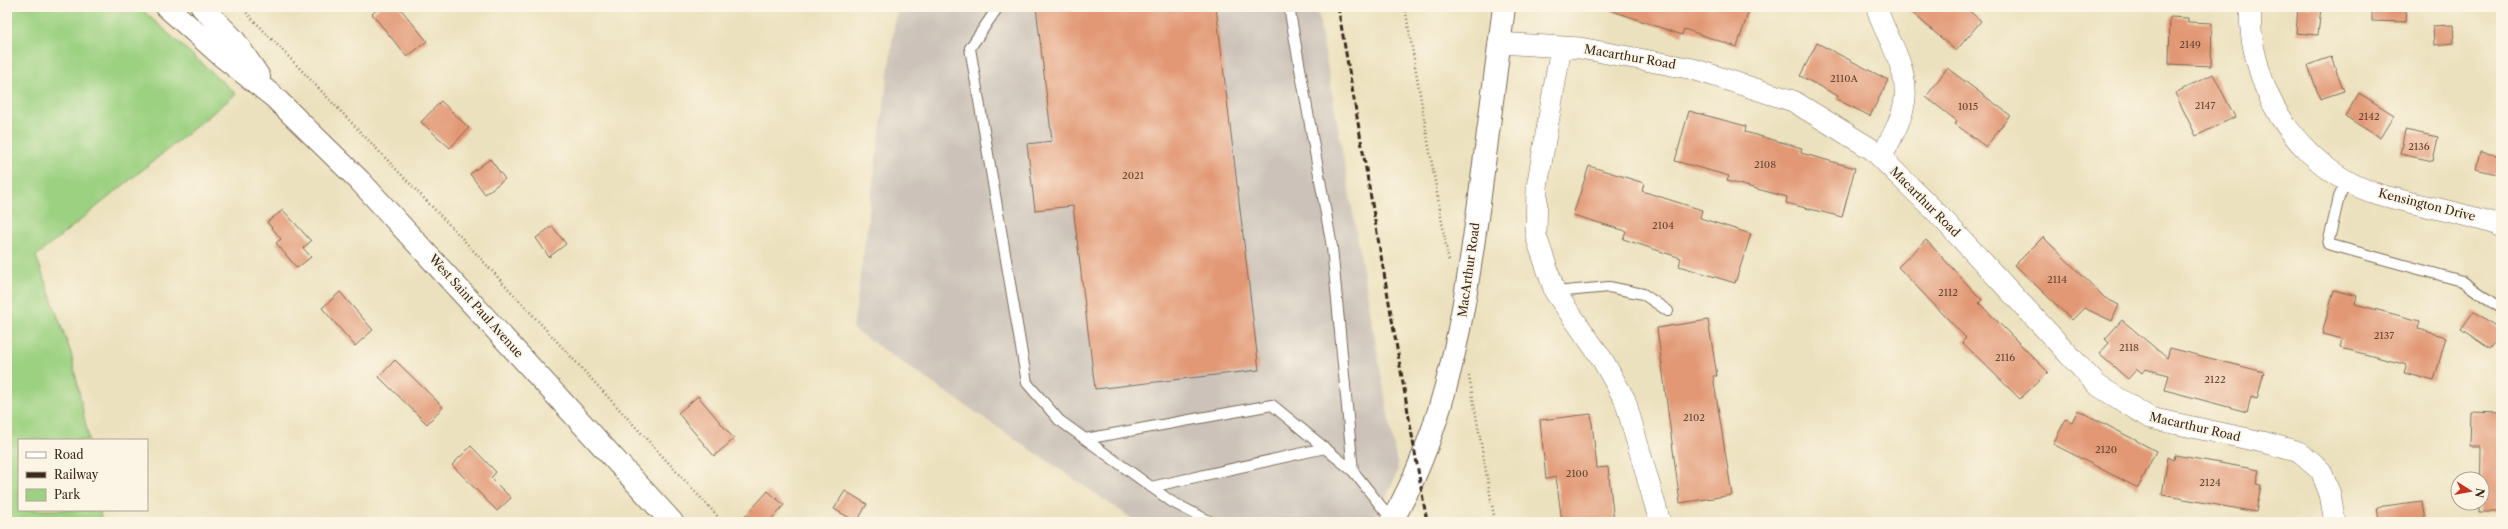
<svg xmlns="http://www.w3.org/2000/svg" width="2508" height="529" font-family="'Libre Caslon Text',serif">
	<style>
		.industrial { fill: #ccc2b9 }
		.green { fill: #9cd181; stroke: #6c7e50 }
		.building { fill: #e29874 }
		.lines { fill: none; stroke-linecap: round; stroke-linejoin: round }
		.service-casing { stroke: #796a56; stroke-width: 12 }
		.minor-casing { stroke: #796a56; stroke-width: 22 }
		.tertiary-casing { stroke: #796a56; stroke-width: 24 }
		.secondary-casing { stroke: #796a56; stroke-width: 24 }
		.path { stroke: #796a56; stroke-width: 2.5; stroke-dasharray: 1 3; stroke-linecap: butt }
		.service { stroke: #fff; stroke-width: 10 }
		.minor { stroke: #fff; stroke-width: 21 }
		.tertiary { stroke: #fff; stroke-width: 22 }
		.secondary { stroke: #fff; stroke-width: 22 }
		.rail { stroke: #3b2a1e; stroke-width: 3; stroke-dasharray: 6 3; stroke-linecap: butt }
		.labels { text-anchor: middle; stroke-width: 3.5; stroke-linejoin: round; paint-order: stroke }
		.number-label { font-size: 10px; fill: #654634 }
		.street-label { font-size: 12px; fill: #3b2a1e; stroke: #fcf5e5 }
	</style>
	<rect width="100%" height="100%" fill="#fcf5e5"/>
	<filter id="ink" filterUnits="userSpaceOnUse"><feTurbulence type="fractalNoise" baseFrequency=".025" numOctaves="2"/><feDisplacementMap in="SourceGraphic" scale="8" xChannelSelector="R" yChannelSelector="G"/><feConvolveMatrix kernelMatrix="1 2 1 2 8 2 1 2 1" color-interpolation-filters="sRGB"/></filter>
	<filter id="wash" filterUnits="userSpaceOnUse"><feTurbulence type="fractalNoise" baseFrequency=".012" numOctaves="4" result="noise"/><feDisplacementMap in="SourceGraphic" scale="16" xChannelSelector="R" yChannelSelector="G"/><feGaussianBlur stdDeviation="0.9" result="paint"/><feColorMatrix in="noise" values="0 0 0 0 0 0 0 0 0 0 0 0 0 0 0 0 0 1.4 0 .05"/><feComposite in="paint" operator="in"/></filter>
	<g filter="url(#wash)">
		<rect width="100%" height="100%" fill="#ece1be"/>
		<path class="industrial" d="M897 7H1317L1398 470 1387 496 1372 522H1137L853 329Z"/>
		<path class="green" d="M7 7H139L236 94 36 256 71 353 89 440H19V510H100L101 522H7Z"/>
		<g id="blocks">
			<path class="building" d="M380 7H399L427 41 407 57 372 14Z
				M1036 7H1216L1259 370 1095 389 1073 206 1035 210 1027 144 1052 141Z
				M1608 7H1750L1737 47 1684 29 1682 35 1607 9Z
				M1906 7H1965L1981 21 1956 51Z
				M2298 7H2321L2318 35 2296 33Z
				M2372 7H2406L2405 22 2372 21Z
				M2170 17 2188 18V22L2212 23 2211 66 2169 64Z
				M2453 25 2454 43 2434 45 2433 26Z
				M1817 43 1888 80 1870 116 1836 99 1838 96 1800 76Z
				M2331 57 2344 91 2320 99 2308 65Z
				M1947 68 2010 115 1986 147 1955 124 1957 121 1926 97Z
				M2213 74 2235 117 2196 136 2175 93Z
				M2359 93 2394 115 2380 138 2345 116Z
				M441 101 469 128 450 148 421 122Z
				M1689 111 1746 126 1745 132 1802 148 1801 153 1855 168 1842 217 1786 203 1787 197 1727 181 1729 176 1675 161Z
				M2405 130 2438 137 2433 161 2400 154Z
				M2480 152 2501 156V175L2476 169Z
				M490 159 505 179 485 194 470 174Z
				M1589 166 1644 183 1642 191 1702 210 1700 218 1751 234 1735 283 1679 266 1681 258 1623 239 1626 231 1573 215Z
				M283 210 311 241 303 248 311 257 297 268 276 243 281 239 267 222Z
				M552 226 566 244 549 257 536 238Z
				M2043 237 2105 298 2119 305 2112 321 2084 308 2072 320 2015 265Z
				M1926 240 1982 300 1979 303 2048 372 2020 399 1962 342 1966 338 1898 267Z
				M2334 290 2357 296 2355 304 2420 321 2418 329 2446 337 2434 381 2404 373 2407 365 2341 348 2343 339 2322 334Z
				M340 292 373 330 355 346 322 308Z
				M2474 311 2501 330V348L2494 344 2490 349 2461 329Z
				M1708 320 1717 376H1713L1732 495 1680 503 1657 328Z
				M2122 320 2167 358 2170 348 2264 372 2257 399 2251 397 2247 412 2165 390 2169 375 2145 369 2142 373 2137 369 2128 379 2099 354 2109 343 2105 339Z
				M395 360 443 407 427 424 379 377Z
				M698 396 734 439 714 456 678 413Z
				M2078 410 2156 451 2138 488 2053 444 2066 419 2072 422Z
				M2471 412 2501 413V512H2480L2481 446H2470Z
				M1591 414 1597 468 1608 467 1614 522H1562L1556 477 1546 479 1540 420Z
				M471 446 496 472 491 478 511 498 497 511 452 465Z
				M2175 455 2259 470 2256 484 2261 485 2256 512 2162 495 2168 457 2174 460Z
				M768 491 784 505 769 522H740Z
				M845 491 867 504 857 522 834 509Z
				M2422 501 2425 522H2379L2377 507Z"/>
		</g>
	</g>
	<g filter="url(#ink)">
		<use href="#blocks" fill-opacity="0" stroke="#796a56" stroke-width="1"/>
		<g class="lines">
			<g class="service-casing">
				<path id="service" d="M998 7 970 48 1027 383 1059 420 1172 502 1211 522
					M1289 7 1332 247 1353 471 1392 520
					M2347 180 2339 197 2328 244 2462 281 2501 308
					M1555 292 1609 287 1643 294 1668 311
					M1085 439 1272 405 1353 471
					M1151 487 1325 448"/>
			</g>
			<g class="minor-casing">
				<path id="minor" d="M1877 7C1880 21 1886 31 1892 44 1915 95 1906 110 1881 158
					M2251 7C2248 33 2256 62 2265 87 2284 135 2327 179 2378 194 2419 206 2461 212 2501 226
					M1499 43 1580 48 1693 69 1793 101 1873 150 1940 216 2097 385 2150 418 2267 443 2299 452 2321 471 2330 494 2335 522
					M1561 47 1537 187 1536 236 1555 292 1602 359 1625 400 1660 522"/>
			</g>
			<g class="tertiary-casing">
				<path id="tertiary" d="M1391 522C1448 425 1464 312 1479 203 1487 137 1496 72 1504 7"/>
			</g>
			<g class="secondary-casing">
				<path id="secondary" d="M167 7 222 56 273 96 360 181 672 522
					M202 7 234 40 259 77"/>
			</g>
			<path class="path" d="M241 7 459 235 723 522
				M1405 7 1449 263
				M1469 376 1495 522"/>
			<use href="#service" class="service"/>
			<use href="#minor" class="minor"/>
			<use href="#tertiary" class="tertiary"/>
			<use href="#secondary" class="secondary"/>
			<path class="rail" d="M1338 7 1427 522"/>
		</g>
	</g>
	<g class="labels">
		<g class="number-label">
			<text x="2190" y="48">2149</text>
			<text x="1844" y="82">2110A</text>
			<text x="2205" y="109">2147</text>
			<text x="1968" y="110">1015</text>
			<text x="2369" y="120">2142</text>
			<text x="2419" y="150">2136</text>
			<text x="1765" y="168">2108</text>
			<text x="1133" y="179">2021</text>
			<text x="1663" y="229">2104</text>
			<text x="2057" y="283">2114</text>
			<text x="1948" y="296">2112</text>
			<text x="2384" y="339">2137</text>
			<text x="2129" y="351">2118</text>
			<text x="2005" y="361">2116</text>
			<text x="2215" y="383">2122</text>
			<text x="1694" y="421">2102</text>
			<text x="2106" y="453">2120</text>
			<text x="1577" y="477">2100</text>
			<text x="2210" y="486">2124</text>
		</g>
		<g class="street-label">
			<text transform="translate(1630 57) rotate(10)" y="4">Macarthur Road</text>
			<text transform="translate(1925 202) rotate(45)" y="4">Macarthur Road</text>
			<text transform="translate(2427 205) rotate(14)" y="4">Kensington Drive</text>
			<text transform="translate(1469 270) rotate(-82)" y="4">MacArthur Road</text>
			<text transform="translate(476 306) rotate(48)" y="4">West Saint Paul Avenue</text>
			<text transform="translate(2195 427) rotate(13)" y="4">Macarthur Road</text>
		</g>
	</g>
	<rect width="2508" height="529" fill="none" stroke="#fcf5e5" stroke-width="24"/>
	<rect x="18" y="439" width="130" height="72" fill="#fcf5e5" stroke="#afa495"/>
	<rect x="26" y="452" width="20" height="6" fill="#ffffff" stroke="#afa495"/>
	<text x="54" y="459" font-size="12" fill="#3b2a1e">Road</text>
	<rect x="26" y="472" width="20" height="6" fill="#3b2a1e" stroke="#afa495"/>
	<text x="54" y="479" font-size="12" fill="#3b2a1e">Railway</text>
	<rect x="26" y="489" width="20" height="12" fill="#9cd181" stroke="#afa495"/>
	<text x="54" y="499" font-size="12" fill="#3b2a1e">Park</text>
	<g transform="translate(2470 491) rotate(101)"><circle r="19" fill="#fcf5e5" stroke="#afa495"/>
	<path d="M0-3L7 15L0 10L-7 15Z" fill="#c8321e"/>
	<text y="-6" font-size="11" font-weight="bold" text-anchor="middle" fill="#3b2a1e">N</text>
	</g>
</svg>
